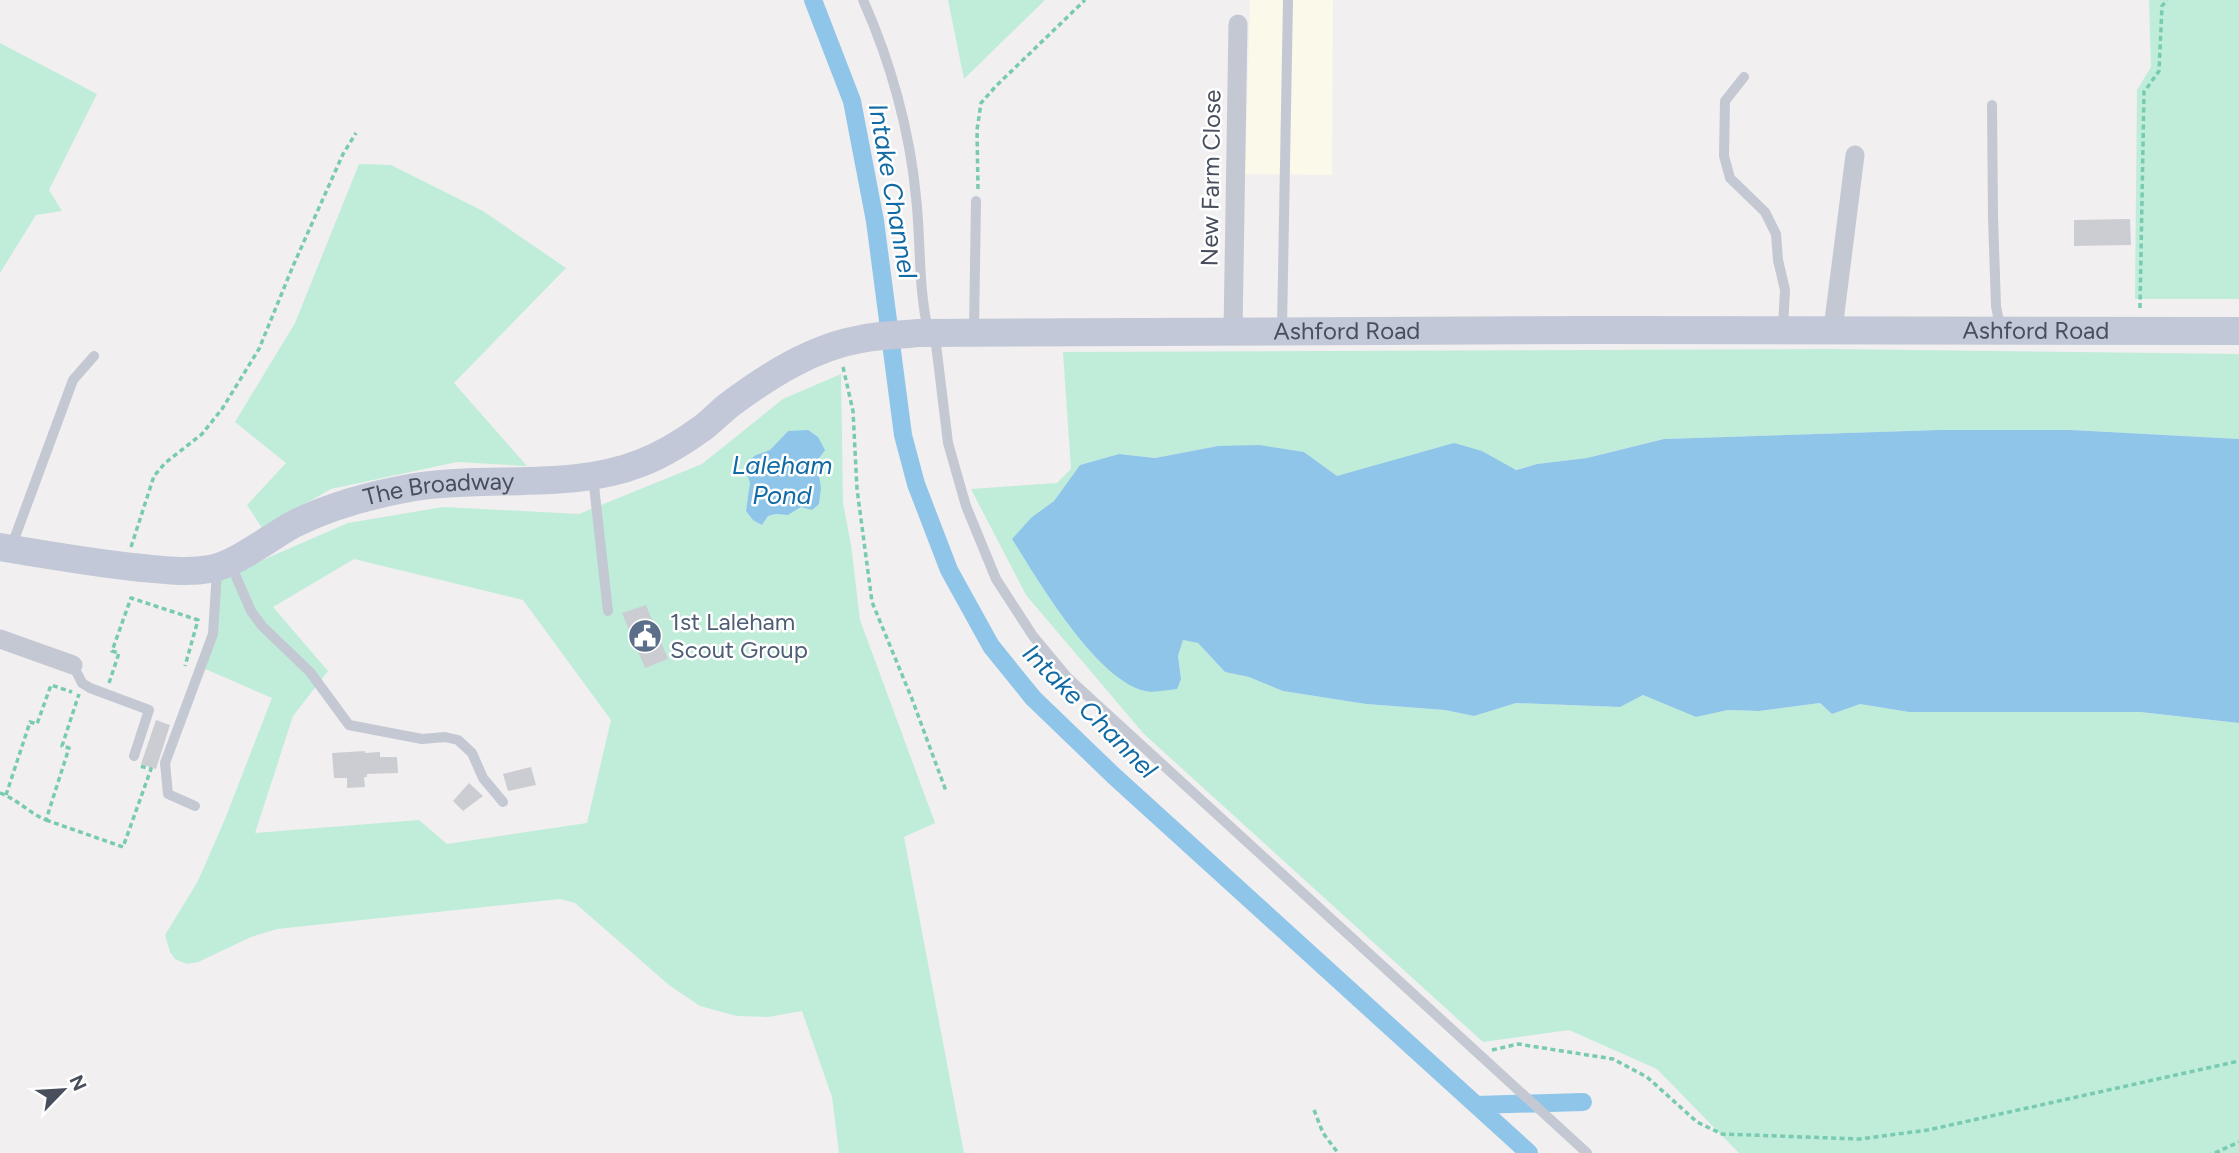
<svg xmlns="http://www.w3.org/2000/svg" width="2239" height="1153" font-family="Figtree,sans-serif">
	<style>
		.commercial { fill: #fbf9e9 }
		.green { fill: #bfedda; fill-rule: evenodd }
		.water { fill: #8ec5e9 }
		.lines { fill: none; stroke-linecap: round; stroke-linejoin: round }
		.canal { stroke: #8ec5e9; stroke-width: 18 }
		.building { fill: #cccdd3 }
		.path { stroke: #78cab1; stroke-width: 3.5; stroke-dasharray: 5 3.5; stroke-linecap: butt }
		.service { stroke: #c3c8d3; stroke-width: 10 }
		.minor { stroke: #c3c8d3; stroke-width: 19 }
		.secondary { stroke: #c2c8d7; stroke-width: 28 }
		.labels { text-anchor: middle; stroke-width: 5; stroke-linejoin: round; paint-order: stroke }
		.street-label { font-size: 24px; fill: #484e5c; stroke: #fff }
		.service-label { font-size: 24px; fill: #4e5e75; stroke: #fff; text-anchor: start }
		.water-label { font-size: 26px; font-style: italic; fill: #116aa5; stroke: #fff }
	</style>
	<rect width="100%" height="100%" fill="#f1efef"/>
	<path class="commercial" d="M1250 0H1333L1332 175 1245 174Z"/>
	<path class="green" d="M948 0H1045L964 79Z
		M2149 0H2239V299H2135L2137 90 2151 67Z
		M0 43 97 94 49 190 62 211 36 215 0 273Z
		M359 164 391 165 483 211 566 268 454 383 527 466 457 462 331 489 262 528 247 505 286 463 235 422 295 323Z
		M1828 349 2239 354V439L2071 430H1939L1664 439 1587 458 1537 464 1515 470 1482 451 1337 476 1304 452 1218 446 1155 458 1119 454 1080 465 1054 501 1032 517 1181 679 1178 656 1183 640 1198 643 1225 672 1249 677 1283 691 1366 704 1445 710 1474 716 1516 703 1620 707 1643 695 1696 717 1728 710 1759 711 1820 703 1832 714 1860 704 1909 712H2140L2239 723V1153H1739L1657 1069 1569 1030 1483 1042 1144 734 1026 595 971 489 1057 483 1071 469 1063 352Z
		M841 374 843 503 851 545 860 620 935 823 904 837 964 1153H839L832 1097 802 1011 768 1017 737 1016 700 1006 669 985 575 903 560 899 277 929 251 937 198 962 187 964 175 959 170 952 165 935 198 881 225 819 272 698 196 665 214 624 219 579 348 523 443 507 579 514 702 464 783 399ZM788 431C815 459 824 463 819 504L801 507 788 515 776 514 768 516 762 525 746 511 756 455 770 450ZM354 559 523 600 611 720 587 823 447 844 419 820 255 833 293 716 328 671 273 607Z"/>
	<path class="water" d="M808 430 818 437 825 450 817 461 821 488 819 504 812 510 801 507 788 515 776 514 768 516 762 525 753 520 746 511 750 483 744 464 756 455 770 450 788 431Z
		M1939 430H2071L2239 439V723L2140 712H1909L1860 704 1832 714 1820 703 1759 711 1728 710 1696 717 1643 695 1620 707 1516 703 1474 716 1445 710 1366 704 1283 691 1249 677 1225 672 1198 643 1183 640 1178 656 1181 679 1177 689C1167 690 1154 693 1145 691 1096 680 1038 580 1012 539L1032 517 1054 501 1080 465 1119 454 1155 458 1218 446 1259 445 1304 452 1337 476 1454 443 1482 451 1516 470 1537 464 1587 458 1664 439Z"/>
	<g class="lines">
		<path class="canal" d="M813 0 852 101 875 221 903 435 916 484 949 570 991 646 1033 698 1114 776 1529 1153
			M1476 1105 1583 1102"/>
	</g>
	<path class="building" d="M2130 219 2131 245 2074 246V220Z
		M646 605 668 659 645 668 622 613Z
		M156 720 170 725 156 769 141 764Z
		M365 751V753L380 752V757H397L398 773 367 774V777H364L365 787 347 788V778H334L332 753Z
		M531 767 536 785 508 791 503 774Z
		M469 783 483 796 463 811 453 801Z"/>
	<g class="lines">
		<path class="path" d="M978 189 977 130 981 103 996 86 1085 0
			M2140 308 2144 92 2159 71 2162 6 2167 0
			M843 367 853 411 857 489 872 602 912 699 946 791
			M131 547 154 476 165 463 202 434 222 409 259 349 293 266 343 154 356 133
			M109 683 119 653 112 651 131 598 198 620 185 666
			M0 793C17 799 29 813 46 820L69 748 62 746 79 694
			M6 795 30 722 37 724 51 685 72 692
			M46 820 123 847 151 769 140 766
			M1492 1050 1518 1044 1613 1059 1647 1077 1697 1122 1722 1134 1860 1139 1928 1130 2239 1061
			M1314 1110 1323 1133 1338 1153
			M2215 1153 2239 1142"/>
		<path class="service" d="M863 0C890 60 910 131 916 197 921 241 918 286 928 330
			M1744 77 1725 101 1724 156 1730 178 1765 212 1776 234 1778 260 1785 290 1783 328
			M1992 105 1993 217 1996 306 2000 327
			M1282 328 1288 0
			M974 330 976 201
			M935 336 948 443 966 506 996 579 1033 636 1068 678 1587 1153
			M593 477 608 611
			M12 545 73 380 94 356
			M231 565 251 611 262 626 310 672 349 725 422 739 445 737 458 740 472 753 483 778 503 802
			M73 665 82 683 90 688 149 710 134 756
			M195 806 168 794 165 763 213 634 217 571"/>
		<path class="minor" d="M1833 329 1855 155
			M1233 332 1238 24
			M0 639 73 665"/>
		<path class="secondary" id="s1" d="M0 547C47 555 94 563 142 568 165 570 187 573 210 569 237 564 270 537 294 524 332 505 374 494 415 487 490 475 570 491 641 463 662 455 683 442 701 429 711 422 719 413 729 405 768 376 813 347 861 339 880 335 900 335 919 333L1594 330 2239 331"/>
	</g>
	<defs>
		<g id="civic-disc" transform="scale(1.75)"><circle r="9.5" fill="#5c6f8a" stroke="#fff"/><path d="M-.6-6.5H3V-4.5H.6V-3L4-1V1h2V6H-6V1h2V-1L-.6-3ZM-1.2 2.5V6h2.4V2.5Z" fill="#fff"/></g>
	</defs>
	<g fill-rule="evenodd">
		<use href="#civic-disc" x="645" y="636"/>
	</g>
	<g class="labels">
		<g class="street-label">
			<text transform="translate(1211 178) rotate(-89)" y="8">New Farm Close</text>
			<text dy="8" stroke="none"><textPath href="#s1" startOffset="1404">Ashford Road</textPath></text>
			<text dy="8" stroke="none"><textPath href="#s1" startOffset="2093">Ashford Road</textPath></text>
			<text dy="8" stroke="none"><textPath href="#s1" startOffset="458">The Broadway</textPath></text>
		</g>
		<g class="service-label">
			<text x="670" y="630">1st Laleham<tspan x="670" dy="28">Scout Group</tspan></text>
		</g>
		<g class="water-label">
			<text transform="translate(893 191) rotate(80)" y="9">Intake Channel</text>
			<text x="782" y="474">Laleham<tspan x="782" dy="30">Pond</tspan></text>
			<text transform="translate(1090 711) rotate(45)" y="9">Intake Channel</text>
		</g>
	</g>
	<g transform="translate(63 1090) rotate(65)" stroke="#ffffff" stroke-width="5" paint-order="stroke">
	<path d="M0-5L12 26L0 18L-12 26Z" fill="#484e5c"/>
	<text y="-10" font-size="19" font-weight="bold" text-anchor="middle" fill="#484e5c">N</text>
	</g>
</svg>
